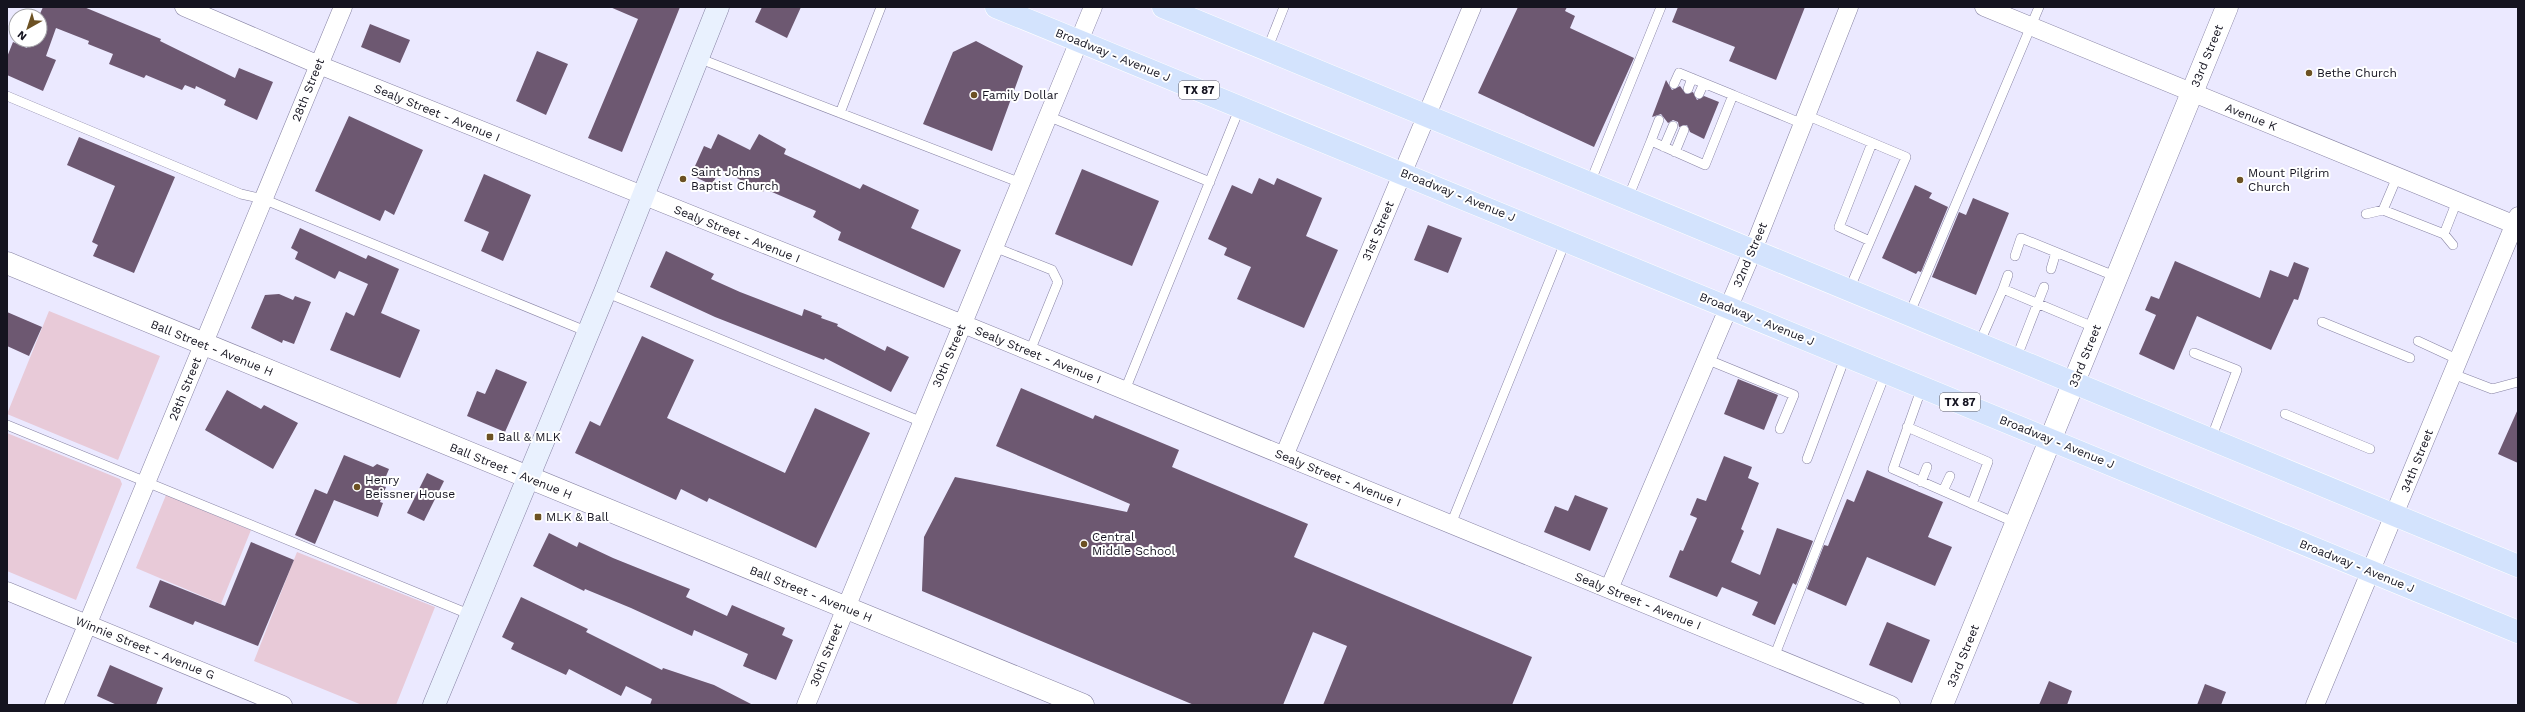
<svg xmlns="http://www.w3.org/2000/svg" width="2525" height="712" font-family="'Work Sans',sans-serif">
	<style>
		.green { fill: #e8cad8 }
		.building { fill: #6d5871 }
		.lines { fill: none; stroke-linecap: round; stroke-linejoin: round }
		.service-casing { stroke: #8783a4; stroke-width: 10 }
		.minor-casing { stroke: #8783a4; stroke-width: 19 }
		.tertiary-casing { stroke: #8783a4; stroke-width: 23 }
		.secondary-casing { stroke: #8783a4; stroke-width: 23 }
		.primary-casing { stroke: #fff; stroke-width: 23 }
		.service { stroke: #fff; stroke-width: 9 }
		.minor { stroke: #fff; stroke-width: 18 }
		.tertiary { stroke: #fff; stroke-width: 22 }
		.secondary { stroke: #e9f1fe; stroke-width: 22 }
		.primary { stroke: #d3e3fd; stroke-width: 22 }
		.poi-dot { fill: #6c5123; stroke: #fff; stroke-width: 1.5 }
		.labels { text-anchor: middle; stroke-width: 4; stroke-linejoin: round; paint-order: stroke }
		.shield { fill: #fff; stroke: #5b5a63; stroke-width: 1 }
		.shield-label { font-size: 11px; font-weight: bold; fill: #151420 }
		.street-label { font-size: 12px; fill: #151420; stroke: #fff }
		.poi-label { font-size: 12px; fill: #151420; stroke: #fff; text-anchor: start }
	</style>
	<rect width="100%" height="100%" fill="#ebe9ff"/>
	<path class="green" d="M49 311 160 356 118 460 7 414Z
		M7 433 120 479 122 484 76 600 7 571Z
		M166 495 251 530 221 604 136 568Z
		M297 552 435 607 396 705H362L254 661Z"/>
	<path class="building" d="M43 7H84L161 39 160 41 235 78 239 68 273 82 257 120 224 105 226 100 196 86 195 89 185 85 182 90 146 75 144 78 109 64 113 54 88 44 89 41 56 28 46 56 56 60 43 91 7 75V57L13 42 27 48 30 40H40L39 16Z
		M610 7H680L622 152 588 138 638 19Z
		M762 7H801L787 38 755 22Z
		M1518 7H1567L1565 11 1575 16 1570 28 1634 58 1594 147 1478 93Z
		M1678 7H1805L1776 80 1729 61 1735 47 1672 22Z
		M370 24 410 40 400 63 361 47Z
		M976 41 1023 66 992 151 923 124 953 52Z
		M537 51 568 64 546 115 516 101Z
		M1666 80 1672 90 1680 86 1686 94 1693 92 1697 100 1704 96 1719 102 1704 139 1690 132 1687 125 1679 127 1678 122 1673 120 1668 123 1661 114 1652 117Z
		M349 116 423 150 394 215 385 210 380 221 315 191Z
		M718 134 750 150 759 134 786 149 784 154 860 189 863 184 919 210 911 228 961 250 944 288 838 240 841 232 813 217 816 211 765 189 763 192 720 169 712 185 691 175 704 146 711 149Z
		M79 137 175 177 134 273 93 256 98 245 92 242 115 186 67 165Z
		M1082 169 1159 201 1132 266 1055 234Z
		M484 174 531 195 503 261 481 251 489 232 464 221Z
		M1259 178 1274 185 1277 178 1322 198 1306 236 1338 250 1304 328 1237 299 1251 267 1224 255 1227 248 1208 239 1232 185 1252 194Z
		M1915 185 1932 193 1929 198 1948 207 1921 272 1918 271 1916 274 1882 258Z
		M1973 198 2009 213 1976 295 1932 277 1959 212 1966 215Z
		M1428 225 1462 238 1448 273 1414 260Z
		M300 228 366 259 368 255 399 269 381 313 420 330 400 378 330 350 346 312 354 316 368 284 339 271 335 279 295 259 298 252 291 248Z
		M666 251 714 274 711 279 740 292 802 316 804 309 822 316 821 318 838 324 837 326 885 351 887 346 909 357 891 392 825 358 824 360 715 317 650 287Z
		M2175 261 2260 298 2270 270 2288 277 2294 262 2309 268 2298 300 2294 299 2271 350 2197 316 2174 370 2139 354 2156 315 2145 310 2151 296 2159 299Z
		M279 294 293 300 295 296 311 302 294 344 283 340 282 343 251 328 265 295Z
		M7 312 42 327 29 356 7 346Z
		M642 336 694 360 667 418 785 473 815 408 870 433 816 548 709 498 707 502 681 489 676 500 575 453 590 421 600 426Z
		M496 369 527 382 505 432 467 416 477 391 485 394Z
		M1738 379 1778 395 1764 430 1724 414Z
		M1021 388 1093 419 1095 415 1179 450 1172 467 1308 524 1294 557 1532 657 1512 705H1323L1347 646 1313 632 1283 705H1194L922 591 924 537 955 477 1127 512 1130 504 996 446Z
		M227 390 261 409 264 405 298 423 273 469 205 430Z
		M2518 409V463L2498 454Z
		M344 455 373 467 377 464 389 469 382 486 386 487 380 502 383 503 378 517 334 500 315 544 295 535 315 489 327 494Z
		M1724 456 1752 467 1748 478 1759 483 1741 529 1744 531 1731 562 1760 575 1777 528 1813 541 1796 585 1793 583 1775 625 1752 615 1758 602 1722 587 1717 597 1669 577 1680 550 1683 551 1697 518 1690 515 1697 498 1706 501Z
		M1867 470 1943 502 1928 537 1952 547 1935 586 1867 557 1846 606 1807 589 1824 545 1828 546 1847 499 1854 502Z
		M427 473 444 481 424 521 407 513Z
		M1575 495 1608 508 1590 551 1544 532 1555 506 1568 511Z
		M549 533 577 547 579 542 613 558 690 589 686 597 727 616 732 605 785 628 782 635 793 640 776 680 743 666 748 654 694 630 692 636 631 608 585 589 584 591 533 566Z
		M251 542 294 560 258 646 195 621 193 625 149 607 160 580 225 606Z
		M521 597 588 629 586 632 662 670 663 668 714 685 753 705H650L652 699 626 686 621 696 569 669 566 675 511 649 514 643 502 637Z
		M1887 622 1930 640 1912 683 1869 665Z
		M110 665 163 688 156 705H117L97 696Z
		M2049 681 2072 691 2067 705H2039Z
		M2205 684 2226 692 2221 705H2197Z"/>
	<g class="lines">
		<g class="service-casing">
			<path id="service" d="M1267 50 1284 7
				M698 58 1021 183
				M1674 84 1679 73 1733 95
				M1688 89 1692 78
				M1699 94 1704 83
				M7 96 241 194 263 199 588 332
				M840 113 881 7
				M1806 115 1906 157 1849 290
				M1050 117 1210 182
				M1651 141 1659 120
				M1664 147 1673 126
				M1675 152 1684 130
				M1590 183 1661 7
				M1628 198 1651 141 1705 165 1733 95 1803 124
				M2383 210 2397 177
				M2366 214 2383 210 2444 234 2453 245
				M2444 234 2457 201
				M1870 241 1839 227 1872 143
				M994 247 1052 270 1058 282 1030 351
				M2015 256 2021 238 2117 277
				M2051 269 2056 252
				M2008 275 2003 289 2096 328
				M605 292 922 422
				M1909 315 2039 7
				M2322 322 2410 358
				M2418 341 2459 360
				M1979 344 2003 289
				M2194 353 2237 370 2211 439
				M1706 359 1794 395 1780 429
				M2016 359 2044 287
				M2453 374 2492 389 2518 382
				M1922 387 1893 469 2016 523
				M1125 390 1240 107
				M2285 414 2370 449
				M7 425 471 615
				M1907 427 1988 462 1972 504
				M1807 459 1846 355
				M1921 482 1927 467
				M1943 491 1950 476
				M1451 524 1566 240
				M1774 657 1886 372"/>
		</g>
		<g class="minor-casing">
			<path id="minor" d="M184 7 319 65 963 324 1891 705
				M1984 7 2518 226
				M1284 456 1472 7
				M1609 589 1753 250 1849 7
				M7 591 283 705
				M54 705 343 7
				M806 705 1093 7
				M2315 705 2518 216"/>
		</g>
		<g class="tertiary-casing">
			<path id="tertiary" d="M7 263 1083 705
				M1942 705 2227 7"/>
		</g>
		<g class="secondary-casing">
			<path id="secondary" d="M434 705 605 292 718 7"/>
		</g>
		<g class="primary-casing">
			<path id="primary" d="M996 7 2518 632
				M1163 7 2518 566"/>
		</g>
		<use href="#service" class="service"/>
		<use href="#minor" class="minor"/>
		<use href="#tertiary" class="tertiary"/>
		<use href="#secondary" class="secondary"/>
		<use href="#primary" class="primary"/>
	</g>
	<g class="poi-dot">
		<circle cx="2309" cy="73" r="4"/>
		<circle cx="974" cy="95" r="4"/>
		<circle cx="683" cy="179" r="4"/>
		<circle cx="2240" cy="180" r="4"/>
		<rect x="486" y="433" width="8" height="8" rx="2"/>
		<circle cx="357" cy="487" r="4"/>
		<rect x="534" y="513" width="8" height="8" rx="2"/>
		<circle cx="1084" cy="544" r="4"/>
	</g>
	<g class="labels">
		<g class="shield">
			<rect x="1179" y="81" width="40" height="18" rx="3"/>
			<rect x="1940" y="393" width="40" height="18" rx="3"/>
		</g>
		<g class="shield-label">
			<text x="1199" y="94">TX 87</text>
			<text x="1960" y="406">TX 87</text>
		</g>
		<g class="street-label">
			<text transform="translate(1113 55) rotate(22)" y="4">Broadway - Avenue J</text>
			<text transform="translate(2207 56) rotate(-68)" y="4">33rd Street</text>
			<text transform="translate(308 90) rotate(-68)" y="4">28th Street</text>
			<text transform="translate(437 113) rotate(22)" y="4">Sealy Street - Avenue I</text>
			<text transform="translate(2251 117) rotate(22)" y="4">Avenue K</text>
			<text transform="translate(1458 195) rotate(22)" y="4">Broadway - Avenue J</text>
			<text transform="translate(1378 231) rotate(-67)" y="4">31st Street</text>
			<text transform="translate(737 234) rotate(22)" y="4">Sealy Street - Avenue I</text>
			<text transform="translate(1750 255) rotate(-67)" y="4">32nd Street</text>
			<text transform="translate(1757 319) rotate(22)" y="4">Broadway - Avenue J</text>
			<text transform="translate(212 348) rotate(22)" y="4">Ball Street - Avenue H</text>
			<text transform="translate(1038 355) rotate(22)" y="4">Sealy Street - Avenue I</text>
			<text transform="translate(949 356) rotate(-67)" y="4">30th Street</text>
			<text transform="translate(2085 356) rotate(-68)" y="4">33rd Street</text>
			<text transform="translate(185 389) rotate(-68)" y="4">28th Street</text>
			<text transform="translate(2057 442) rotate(22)" y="4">Broadway - Avenue J</text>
			<text transform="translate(2417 461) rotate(-68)" y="4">34th Street</text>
			<text transform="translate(511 471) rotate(22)" y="4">Ball Street - Avenue H</text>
			<text transform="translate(1338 478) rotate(22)" y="4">Sealy Street - Avenue I</text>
			<text transform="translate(2357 566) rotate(22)" y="4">Broadway - Avenue J</text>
			<text transform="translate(811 594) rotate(22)" y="4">Ball Street - Avenue H</text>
			<text transform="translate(1638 601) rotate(22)" y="4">Sealy Street - Avenue I</text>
			<text transform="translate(145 648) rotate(22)" y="4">Winnie Street - Avenue G</text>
			<text transform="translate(826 655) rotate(-68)" y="4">30th Street</text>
			<text transform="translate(1963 656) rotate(-68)" y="4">33rd Street</text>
		</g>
		<g class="poi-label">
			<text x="2317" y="77">Bethe Church</text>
			<text x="982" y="99">Family Dollar</text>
			<text x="691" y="176">Saint Johns<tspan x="691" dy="14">Baptist Church</tspan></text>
			<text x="2248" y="177">Mount Pilgrim<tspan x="2248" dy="14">Church</tspan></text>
			<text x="498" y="441">Ball &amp; MLK</text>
			<text x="365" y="484">Henry<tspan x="365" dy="14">Beissner House</tspan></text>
			<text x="546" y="521">MLK &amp; Ball</text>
			<text x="1092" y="541">Central<tspan x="1092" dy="14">Middle School</tspan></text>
		</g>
	</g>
	<rect width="2525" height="712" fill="none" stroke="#151420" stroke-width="16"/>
	<g transform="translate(28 28) rotate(219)"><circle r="19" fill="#ffffff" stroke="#a1a1a6"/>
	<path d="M0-3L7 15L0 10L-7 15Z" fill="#6c5123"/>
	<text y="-6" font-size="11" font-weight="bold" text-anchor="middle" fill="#151420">N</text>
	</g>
</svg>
